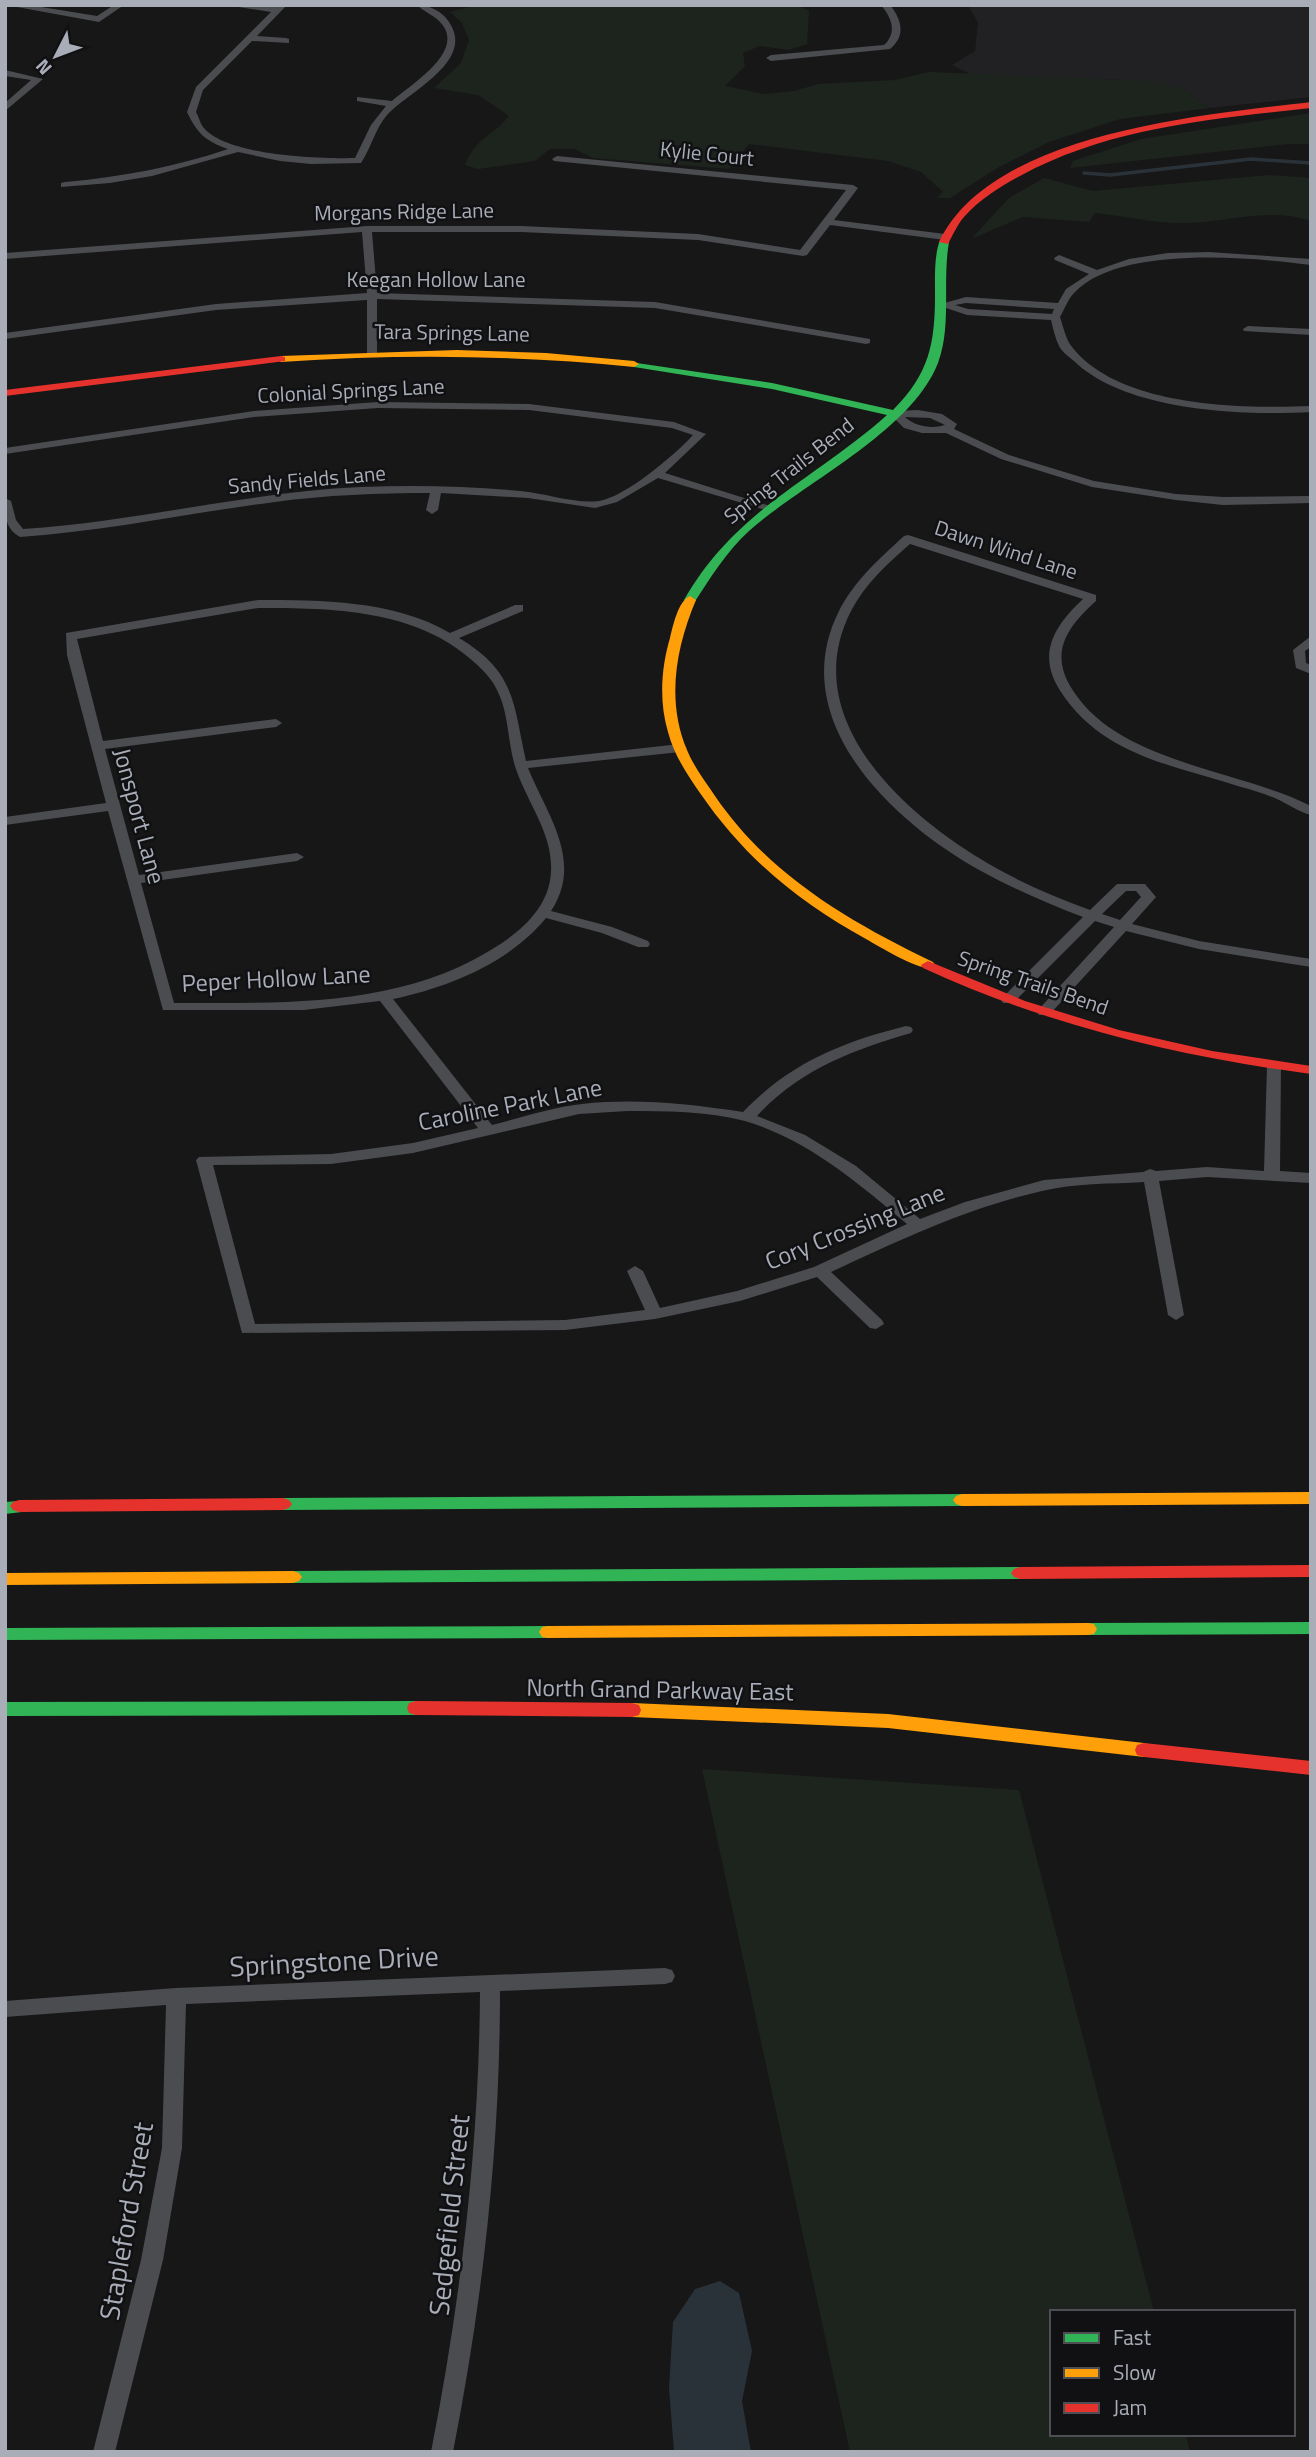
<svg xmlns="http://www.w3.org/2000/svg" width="1316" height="2457" font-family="'Titillium Web',sans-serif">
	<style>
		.built { fill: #212123 }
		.green { fill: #1d241e }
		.water { fill: #2a3239 }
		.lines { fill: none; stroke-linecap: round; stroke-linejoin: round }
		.stream { stroke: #2a3239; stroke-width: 3.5 }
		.street { fill: #4b4c50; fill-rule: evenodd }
		.fast { fill: #30b455; fill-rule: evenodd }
		.slow { fill: #ff9f0a; fill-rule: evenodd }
		.jam { fill: #e5322d; fill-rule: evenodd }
		.labels { text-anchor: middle; stroke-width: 5; stroke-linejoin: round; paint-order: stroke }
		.far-street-label { font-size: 21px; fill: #a8adb8; stroke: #111113 }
		.street-label { font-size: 24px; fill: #a8adb8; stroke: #111113 }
		.near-street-label { font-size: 28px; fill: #a8adb8; stroke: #111113 }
	</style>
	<rect width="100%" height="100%" fill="#171717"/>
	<path class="built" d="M968 5H1311V97L1210 108 1181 88 1126 80 972 75 952 65 975 51 978 23Z"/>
	<path class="green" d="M477 5H797L809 11 807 44 789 50 760 46 743 53 745 66 725 86 764 94 794 91 818 84 895 80 929 72 1150 81 1181 88 1210 108 1120 119 1049 142 999 167 950 198H937L943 192 921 172 888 161 749 144 729 169 593 158 575 149H550L535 161 478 169 465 165C476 137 491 138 509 116L478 95 434 88 461 63 469 40 462 23 450 12Z
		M1311 113V144H1289L1070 168 1073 161 1141 139Z
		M1269 175 1311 178V221C1271 207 1228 222 1187 223 1157 224 1125 216 1095 213L1089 222 1023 217 971 239 1009 198 1044 178 1093 191Z
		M702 1769 1019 1790 1154 2312H1052V2434H1186L1190 2452H850Z"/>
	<path class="water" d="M720 2281 739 2293 752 2351 742 2401 751 2452H674L669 2388 673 2322 695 2289Z"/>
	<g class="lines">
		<path class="stream" d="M1084 173 1110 175 1251 159 1311 163"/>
		<path class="street" d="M6 5H29L97 16 114 5H124L99 22Z
			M226 5H287L257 36 286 38 289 39V43L252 41 203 90 196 112C199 117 200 123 203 127 226 156 320 159 355 158L371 125 386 106 357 101V97L392 101C411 84 469 50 439 21 433 15 423 11 417 5 429 5 442 11 449 22 476 61 409 91 387 115 375 129 371 148 361 163L311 164 280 161 238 152 152 176 110 183 61 187V183L65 182C121 177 175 167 228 149 205 141 197 133 187 112L196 87 271 12Z
			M881 5H890C902 20 906 36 890 49L771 61 766 58 771 55 884 45C898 32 891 17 881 5Z
			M5 70 43 79 5 111V103L31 80 5 76Z
			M557 156 853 185 858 188 834 220 945 234 950 237 945 240 830 225 807 255 803 256 698 240 521 232H372L377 293 655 302 870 339V343L866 344 655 308 377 299V353L372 356 367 353V300L216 310 5 339V333L216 304 367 293 362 232 5 259V253L367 226H521L698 234 800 250 846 190 554 161 552 159Z
			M1209 252 1311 259V265C1250 257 1119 245 1074 293 1068 299 1064 310 1060 317 1063 326 1066 340 1072 347 1119 407 1241 409 1311 406V412C1243 416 1125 411 1074 361 1069 357 1062 352 1059 346 1055 338 1053 328 1051 320L967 315 937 305 966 297 1058 303 1066 289 1089 274 1055 260 1054 258 1059 255 1097 270 1129 259 1168 253ZM966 303 1054 309 1052 314 968 309 955 305Z
			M1248 326 1311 329V335L1244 331 1243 329Z
			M378 402 529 404 674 422 706 434 665 473 776 508 774 510H766L658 478 617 502 595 508 528 498 441 493 438 510 432 514 426 510 430 493C378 493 326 495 275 502 189 513 106 531 20 537 4 528 5 514 5 498L11 501 16 520 23 529C136 522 247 492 361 487 414 485 467 486 520 491 545 493 574 504 599 501 625 497 675 455 693 435L672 428 529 410 378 408 254 417 5 454V448L254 411Z
			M918 410 942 414 957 424 954 429 1009 455 1094 481 1176 494 1223 497 1311 496V503L1223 505 1176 500 1092 487 1001 459 946 433H922L904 428 890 414 896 411ZM905 417 930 418 945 425C932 429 916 427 905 417Z
			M908 535 1096 595V601C1066 628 1048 654 1074 692 1121 763 1237 769 1311 806V815C1299 812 1288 804 1277 799 1265 794 1253 790 1241 787 1173 765 1103 756 1061 692 1036 655 1054 626 1083 599L910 544C888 563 865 584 851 611 796 719 905 815 989 864 1021 883 1056 897 1090 910L1117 884H1145L1156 897 1132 924 1199 941 1311 959V967L1199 949 1126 931 1049 1015H1039L1037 1012 1039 1009 1114 927 1095 921 1013 1003H1003L1001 1000 1003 997 1083 917C1048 904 1014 889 981 871 894 823 785 722 838 613 853 582 879 559 904 536ZM1126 891H1136L1141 897 1120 920 1102 914Z
			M258 600C320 600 394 600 450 633L515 605H523V611L459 638C516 672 513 703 526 761L680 744 687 748 680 752 528 768C547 815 584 861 551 911L612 927 648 941 650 944 648 947H638L602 933 546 918C509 963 449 987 393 999L492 1125C521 1118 552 1107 582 1104 636 1098 689 1104 743 1112 790 1063 842 1042 906 1026L911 1027 913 1030 911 1033C853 1050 799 1070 757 1116L805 1135 856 1166 920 1219 965 1202 1044 1180 1143 1172 1150 1169 1156 1171 1207 1167 1264 1171 1267 1066 1274 1062 1281 1066 1280 1171 1311 1173V1183L1207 1177 1159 1181 1184 1315 1176 1320 1168 1315 1144 1182C1111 1184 1074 1183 1042 1191 967 1208 900 1240 831 1272L882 1320 884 1324 876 1329 870 1328 817 1277 740 1301 655 1319 565 1330 242 1333 196 1160 199 1157 331 1154 413 1143 478 1128 380 1001 304 1010H163L108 811 5 825V817L106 803 67 655 66 633ZM258 608C332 608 416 609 474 662 483 670 492 679 497 690 510 715 507 746 517 772 529 805 553 835 551 871 550 903 527 926 502 943 405 1008 287 1003 174 1003L141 883 297 861 304 857 297 853 139 875 105 749 276 727 282 723 276 719 103 741 77 639ZM627 1111C665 1111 707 1111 745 1121 808 1140 858 1183 907 1224L814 1267 737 1291 660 1308 643 1271 635 1266 627 1271 645 1310 565 1320 255 1324 213 1165 331 1164 413 1153 579 1114Z
			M1311 636V647L1305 651 1306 663 1311 665V674L1296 668 1293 650Z
			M665 1968 672 1970 675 1976 672 1982 665 1984 500 1991C500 2147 483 2299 453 2452H431C461 2299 479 2147 480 1992L186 2004 182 2148 163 2260 115 2452H93L141 2260 162 2148 166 2005 5 2017V2001L176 1988Z"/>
		<path class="fast" d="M940 240 949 242C942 282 952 325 938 363 911 432 804 482 749 531 726 552 711 577 694 603H686L684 600C736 509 813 481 887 415L772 389 634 367 630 366V362L772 383 893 410C929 374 935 344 935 295 935 277 934 256 940 240Z
			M962 1494 968 1496 971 1500 968 1504 962 1506 283 1510 277 1508 274 1504 277 1500 283 1498Z
			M33 1500 39 1502 42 1506 39 1510 5 1514V1502Z
			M1020 1567 1026 1569 1029 1573 1026 1577 1020 1579 293 1583 287 1581 284 1577 287 1573 293 1571Z
			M1311 1622V1634L1088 1635 1082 1634 1079 1629 1082 1624 1088 1623Z
			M548 1626 554 1627 557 1632 554 1637 548 1638 5 1640V1628Z
			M416 1701 423 1703 425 1708 423 1713 416 1715 5 1716V1702Z"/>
		<path class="slow" d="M457 350 546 353 634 361 639 364 634 367C516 355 399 354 281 362L276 359 281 356Z
			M690 596 696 600C676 647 666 701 687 750 694 767 705 781 715 796 769 875 848 921 933 962L935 965 933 968C919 971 880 947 866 939 798 902 744 857 700 793 687 774 674 755 668 732 659 702 661 668 670 638 673 626 678 601 690 596Z
			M1311 1492V1504L962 1506 956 1504 953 1500 956 1496 962 1494Z
			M293 1571 299 1573 302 1577 299 1581 293 1583 5 1585V1573Z
			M1088 1623 1094 1624 1097 1629 1094 1634 1088 1635 548 1638 542 1637 539 1632 542 1627 548 1626Z
			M632 1703 888 1714 1144 1743 1151 1745 1153 1750 1151 1755 1144 1757 888 1728 632 1717 625 1715 623 1710 625 1705Z"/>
		<path class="jam" d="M1311 102V108C1212 119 1110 127 1020 176 1000 187 980 199 964 217 957 225 953 235 948 244L939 242C991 132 1204 115 1311 102Z
			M281 356 285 357V361L5 396V390Z
			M928 961 1025 1001 1119 1030 1212 1051 1311 1066V1074C1176 1056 1047 1025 923 968L921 965Z
			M283 1498 289 1500 292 1504 289 1508 283 1510 19 1512 13 1510 10 1506 13 1502 19 1500Z
			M1311 1565V1577L1020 1579 1014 1577 1011 1573 1014 1569 1020 1567Z
			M416 1701 632 1703 639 1705 641 1710 639 1715 632 1717 416 1715 409 1713 407 1708 409 1703Z
			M1144 1743 1311 1761V1775L1144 1757 1137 1755 1135 1750 1137 1745Z"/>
	</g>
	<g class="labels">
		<g class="far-street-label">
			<text transform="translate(707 154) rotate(6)" y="7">Kylie Court</text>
			<text transform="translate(404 212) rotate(-1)" y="7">Morgans Ridge Lane</text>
			<text x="436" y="287">Keegan Hollow Lane</text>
			<text transform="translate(452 333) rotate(1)" y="7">Tara Springs Lane</text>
			<text transform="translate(351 391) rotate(-3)" y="7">Colonial Springs Lane</text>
			<text transform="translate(789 471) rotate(-38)" y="7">Spring Trails Bend</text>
			<text transform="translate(307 480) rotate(-5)" y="7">Sandy Fields Lane</text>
			<text transform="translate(1006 550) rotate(18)" y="7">Dawn Wind Lane</text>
			<text transform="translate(1033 983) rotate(19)" y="7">Spring Trails Bend</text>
		</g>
		<g class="street-label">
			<text transform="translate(139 816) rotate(75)" y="8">Jonsport Lane</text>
			<text transform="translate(276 979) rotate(-3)" y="8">Peper Hollow Lane</text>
			<text transform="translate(510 1105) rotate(-11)" y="8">Caroline Park Lane</text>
			<text transform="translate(855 1227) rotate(-22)" y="8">Cory Crossing Lane</text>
			<text transform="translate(660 1690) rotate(1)" y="8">North Grand Parkway East</text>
		</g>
		<g class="near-street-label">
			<text transform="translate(334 1961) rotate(-3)" y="10">Springstone Drive</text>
			<text transform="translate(449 2215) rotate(-84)" y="10">Sedgefield Street</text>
			<text transform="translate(126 2221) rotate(-80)" y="10">Stapleford Street</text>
		</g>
	</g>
	<rect width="1316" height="2457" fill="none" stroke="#a8adb8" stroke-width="14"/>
	<rect x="1050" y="2310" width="245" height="126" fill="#111113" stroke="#4d4f55" stroke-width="2"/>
	<rect x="1064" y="2333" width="35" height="10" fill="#30b455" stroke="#4d4f55" stroke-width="2"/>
	<text x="1113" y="2345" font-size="21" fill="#a8adb8">Fast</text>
	<rect x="1064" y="2368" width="35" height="10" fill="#ff9f0a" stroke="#4d4f55" stroke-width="2"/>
	<text x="1113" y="2380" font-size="21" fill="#a8adb8">Slow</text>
	<rect x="1064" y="2403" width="35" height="10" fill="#e5322d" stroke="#4d4f55" stroke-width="2"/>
	<text x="1113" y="2415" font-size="21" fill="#a8adb8">Jam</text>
	<g transform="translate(56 56) rotate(228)" stroke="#111113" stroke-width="5" paint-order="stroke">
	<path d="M0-5L12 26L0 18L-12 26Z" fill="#a8adb8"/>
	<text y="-10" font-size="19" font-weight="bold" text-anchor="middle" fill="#a8adb8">N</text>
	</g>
</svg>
